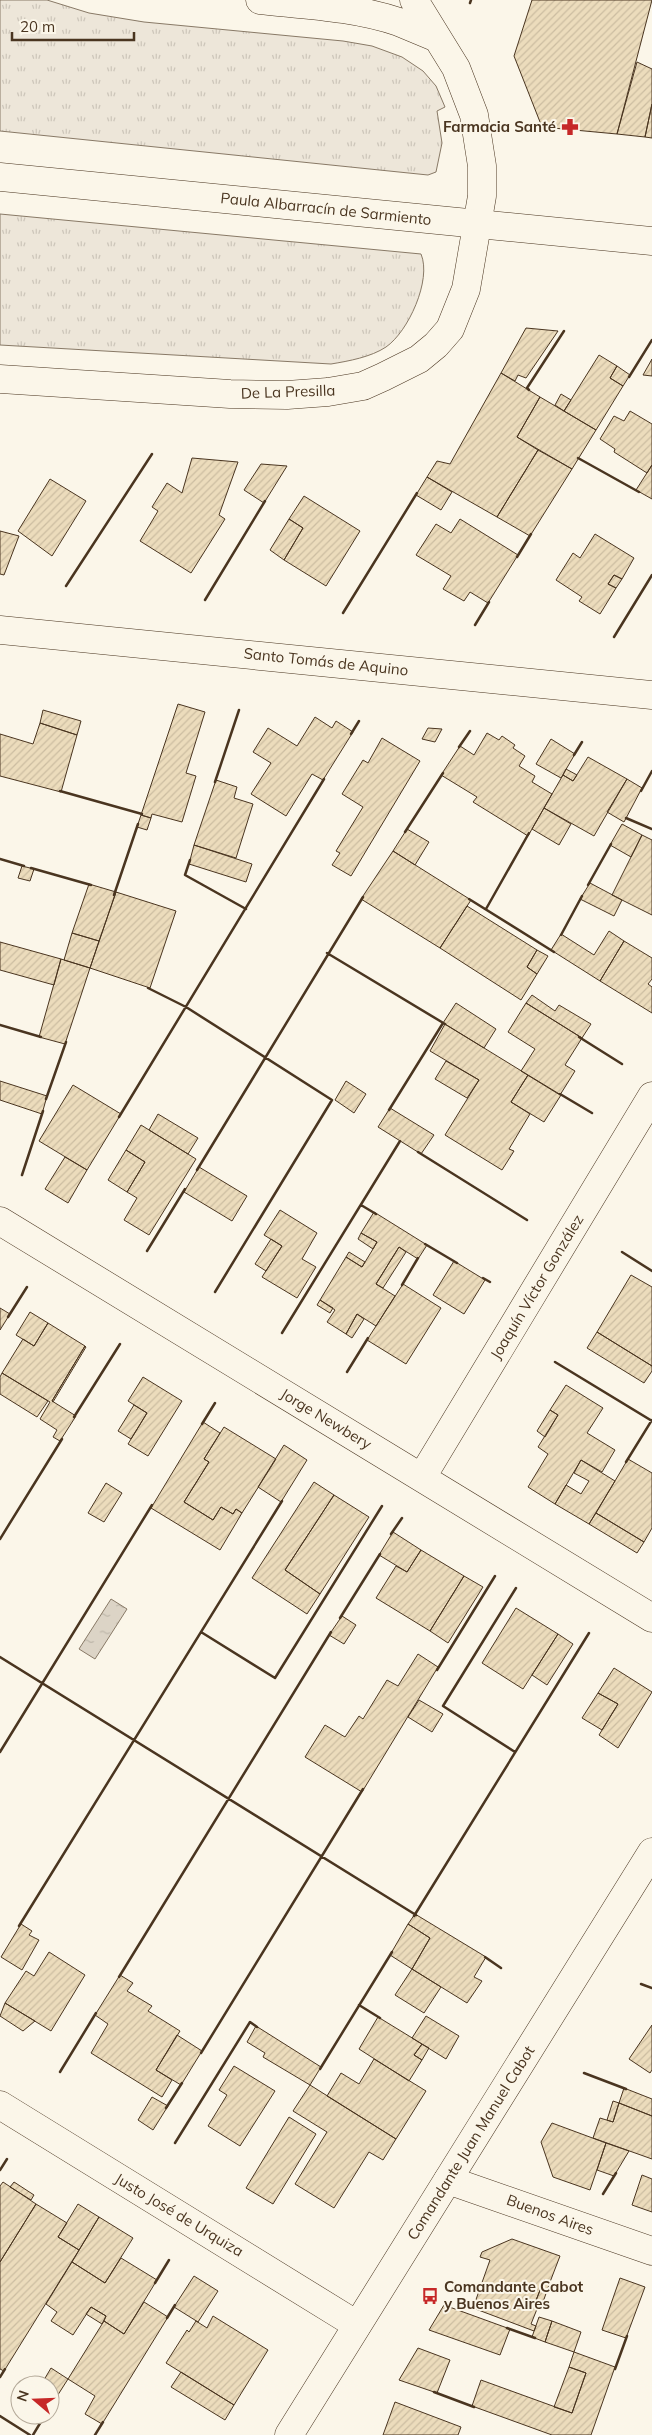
<svg xmlns="http://www.w3.org/2000/svg" width="652" height="2435" font-family="Mulish,sans-serif">
	<style>
		.grass { fill: url(#grass-tufts); stroke: #887966 }
		.water { fill: url(#water-ripples); stroke: #887966 }
		.building { fill: url(#building-hatch); stroke: #4a3520 }
		.lines { fill: none; stroke-linecap: round; stroke-linejoin: round }
		.minor-casing { stroke: #4a3520; stroke-width: 29 }
		.major-casing { stroke: #4a3520; stroke-width: 29 }
		.minor { stroke: #fbf6e9; stroke-width: 28 }
		.major { stroke: #fbf6e9; stroke-width: 28 }
		.wall { stroke: #4a3520; stroke-width: 2.5 }
		.labels { text-anchor: middle; stroke-width: 4; stroke-linejoin: round; paint-order: stroke }
		.poi-label { font-size: 15px; font-weight: bold; fill: #4a3520; stroke: #fbf6e9; text-anchor: end }
		.street-label { font-size: 15px; fill: #4a3520; stroke: #fbf6e9 }
	</style>
	<defs>
		<pattern id="grass-tufts" width="24" height="20" patternUnits="userSpaceOnUse" patternTransform="scale(1.25)"><rect width="24" height="20" fill="#ede6d9"/><path d="M3 7l-1-3M5 7V3M7 7l1-3M15 17l-1-3M17 17v-4M19 17l1-3" fill="none" stroke="#cdc6ba"/></pattern>
		<pattern id="water-ripples" width="26" height="14" patternUnits="userSpaceOnUse" patternTransform="scale(1.25)"><rect width="26" height="14" fill="#dcd4c6"/><path d="M2 4q2-2 4 0t4 0M15 11q2-2 4 0t4 0" fill="none" stroke="#beb7aa"/></pattern>
		<pattern id="building-hatch" width="6" height="6" patternUnits="userSpaceOnUse" patternTransform="scale(1.25)"><rect width="6" height="6" fill="#ecdcbc"/><path d="M-1 1l2-2M0 6l6-6M5 7l2-2" fill="none" stroke="#ccbda1"/></pattern>
	</defs>
	<rect width="100%" height="100%" fill="#fbf6e9"/>
	<path class="grass" d="M0 0H47L89 13 144 22 343 41 372 46 402 57 423 71 436 86 445 107 437 111 442 143 436 172 428 175 0 131Z
		M0 214 421 254C432 280 408 332 386 347 371 357 349 361 331 364L0 345Z"/>
	<path class="water" d="M111 1599 127 1609 95 1659 79 1649Z"/>
	<path class="building" d="M532 0H652L617 134 542 127 514 56Z
		M637 62 652 69V104L645 137 617 134Z
		M652 104V138L645 137Z
		M526 328 558 331 526 378 518 375 515 381 501 373Z
		M599 355 617 366 610 378 623 386 596 430 564 411Z
		M652 359V376L643 375Z
		M617 366 630 375 623 386 610 378Z
		M501 373 540 397 517 437 538 450 497 517 427 477 437 461 450 464Z
		M561 394 571 400 564 411 555 405Z
		M540 397 596 430 572 469 517 437Z
		M630 411 652 424V465L647 473 614 452 615 449 600 439 614 416 624 421Z
		M538 450 572 469 530 536 497 517Z
		M192 458 238 462 219 515 225 519 191 573 140 541 158 511 152 507 167 483 182 493Z
		M261 464 287 466 264 503 244 490Z
		M652 465V499L636 490Z
		M427 477 452 492 441 510 416 495Z
		M50 479 86 501 52 556 18 531Z
		M304 496 360 531 326 586 284 560 303 528 289 519Z
		M289 519 303 528 284 560 270 550Z
		M460 519 518 555 488 603 470 592 464 601 443 589 451 576 416 555 436 524 451 533Z
		M0 531 19 536 4 575 0 574Z
		M595 534 634 558 622 579 614 575 608 584 616 588 600 614 579 601 582 597 556 580 573 553 580 558Z
		M614 575 622 579 616 588 608 584Z
		M178 704 205 712 186 773 196 776 182 822 152 814 151 818 141 815Z
		M43 710 81 721 77 735 40 723Z
		M315 717 332 728 336 721 353 732 323 780 312 774 286 816 251 794 271 763 253 752 268 728 297 746Z
		M40 723 77 735 61 792 0 776V734L33 744Z
		M428 728 442 729 435 742 422 739Z
		M487 733 499 740 502 736 515 745 513 748 525 756 519 766 535 776 532 782 552 794 528 836 473 802 477 797 441 775 460 746 474 755Z
		M382 738 420 761 351 876 332 865 340 853 336 851 363 807 342 794 363 760 368 763Z
		M551 739 575 754 561 778 536 764Z
		M588 757 627 779 594 836 544 808 563 775 573 781Z
		M566 769 577 775 573 781 563 775Z
		M627 779 642 788 624 822 607 812Z
		M216 780 237 787 234 798 253 804 236 858 194 845Z
		M544 808 571 824 559 845 532 829Z
		M141 815 151 818 147 830 137 827Z
		M622 824 642 835 631 857 610 845Z
		M407 829 429 842 415 865 393 851Z
		M642 835 652 840V915L612 895Z
		M194 845 252 864 246 882 189 864Z
		M393 851 471 900 440 948 361 899Z
		M22 866 34 869 30 881 18 878Z
		M590 883 622 900 614 916 580 899Z
		M89 884 116 892 99 941 72 933Z
		M116 892 176 911 150 988 90 968Z
		M467 906 537 950 527 967 537 974 521 1000 440 948Z
		M609 931 624 941 600 981 551 950 561 934 594 955Z
		M72 933 99 941 90 968 64 960Z
		M624 941 652 958V979L648 984 652 987V1013L600 981Z
		M0 942 61 959 54 985 0 970Z
		M537 950 548 956 537 974 527 967Z
		M61 959 90 968 65 1044 39 1037Z
		M532 995 555 1011 559 1005 591 1024 582 1038 526 1003Z
		M456 1003 496 1029 484 1048 443 1023Z
		M526 1003 582 1038 565 1065 575 1071 560 1095 521 1071 535 1049 508 1032Z
		M445 1024 528 1075 511 1102 530 1114 509 1149 514 1151 502 1170 445 1135 479 1080 430 1051Z
		M446 1061 479 1080 467 1098 435 1079Z
		M528 1075 561 1095 544 1122 511 1102Z
		M0 1081 47 1096 42 1114 0 1100Z
		M346 1081 366 1094 354 1113 335 1100Z
		M73 1085 121 1114 87 1170 39 1141Z
		M390 1108 434 1135 421 1154 378 1127Z
		M158 1114 198 1138 188 1154 149 1130Z
		M141 1125 196 1159 149 1235 124 1220 137 1198 127 1192 145 1162 126 1150Z
		M126 1150 145 1162 127 1192 108 1180Z
		M65 1157 87 1170 68 1203 45 1189Z
		M199 1167 247 1196 232 1221 184 1192Z
		M280 1210 317 1233 302 1259 316 1267 297 1298 262 1277 282 1246 264 1235Z
		M374 1212 427 1245 418 1259 399 1247 376 1284 395 1296 376 1326 357 1314 346 1334 327 1322 335 1310 320 1300 346 1257 362 1267 373 1249 377 1242 361 1233Z
		M361 1233 377 1242 373 1249 358 1239Z
		M271 1239 282 1246 266 1271 255 1264Z
		M399 1247 406 1252 383 1288 376 1284Z
		M349 1252 365 1262 362 1267 346 1257Z
		M454 1261 485 1280 464 1314 433 1295Z
		M631 1275 652 1287V1366L597 1332Z
		M403 1284 441 1308 406 1364 367 1340Z
		M320 1300 333 1308 330 1313 317 1305Z
		M0 1308 10 1314 0 1330Z
		M30 1312 48 1323 34 1346 16 1335Z
		M357 1314 364 1319 352 1338 346 1334Z
		M48 1323 85 1346 52 1401 76 1416 60 1441 53 1437 57 1430 40 1419 50 1402 2 1373 23 1339 34 1346Z
		M597 1332 652 1366V1371L644 1383 587 1348Z
		M85 1346 86 1347 53 1402 52 1401Z
		M2 1373 48 1401 37 1417 0 1394V1377Z
		M143 1377 182 1401 148 1456 128 1444 147 1413 128 1401Z
		M566 1385 603 1408 587 1433 615 1450 602 1472 581 1460 555 1504 528 1487 548 1454 538 1447 558 1415 550 1410Z
		M134 1405 147 1413 131 1439 118 1431Z
		M550 1410 558 1415 545 1437 537 1431Z
		M203 1422 220 1433 204 1459 209 1462 184 1502 213 1520 221 1507 233 1514 236 1509 242 1513 220 1550 151 1508Z
		M224 1427 276 1459 242 1513 236 1509 233 1514 221 1507 213 1520 184 1502 209 1462 204 1459Z
		M284 1445 307 1460 281 1502 258 1487Z
		M628 1459 652 1473V1528L644 1542 596 1513Z
		M581 1460 615 1481 589 1524 555 1504 566 1485 581 1494 589 1481 574 1473Z
		M314 1482 334 1495 285 1570 320 1594 307 1614 252 1578Z
		M106 1483 122 1493 104 1522 88 1513Z
		M334 1495 369 1517 320 1594 285 1570Z
		M596 1513 644 1542 637 1553 589 1524Z
		M393 1532 421 1550 407 1572 379 1555Z
		M421 1550 464 1576 430 1631 376 1598 396 1566 407 1572Z
		M464 1576 483 1587 448 1643 430 1631Z
		M516 1608 558 1634 523 1689 482 1663Z
		M342 1616 356 1625 344 1644 329 1635Z
		M558 1634 573 1644 547 1685 532 1675Z
		M418 1654 438 1667 362 1792 305 1757 325 1725 345 1737 359 1716 363 1719 387 1680 398 1686Z
		M614 1668 652 1692 618 1748 599 1735 618 1704 598 1693Z
		M598 1693 618 1704 602 1730 582 1718Z
		M419 1700 443 1714 432 1732 408 1717Z
		M415 1914 486 1957 474 1977 482 1981 467 2003 412 1969 430 1938 408 1924Z
		M21 1924 32 1931 29 1935 39 1940 22 1970 1 1957Z
		M408 1924 430 1938 412 1969 390 1955Z
		M49 1952 85 1975 51 2031 5 2003 26 1971 34 1976Z
		M412 1969 441 1987 424 2013 395 1995Z
		M120 1975 133 1983 127 1991 152 2006 148 2011 180 2031 156 2070 172 2080 162 2097 91 2053 108 2024 95 2015Z
		M5 2003 35 2021 23 2031 0 2016Z
		M426 2016 459 2036 446 2059 412 2038Z
		M378 2017 422 2044 414 2055 422 2060 409 2081 359 2049Z
		M652 2025V2070L650 2073 629 2059Z
		M256 2026 321 2067 310 2085 263 2057 265 2053 247 2042Z
		M177 2035 202 2051 181 2085 156 2070Z
		M422 2044 429 2048 422 2060 414 2055Z
		M374 2059 426 2091 396 2139 327 2096 341 2073 359 2084Z
		M234 2066 275 2091 240 2146 208 2126 227 2095 219 2090Z
		M310 2085 396 2139 383 2160 369 2152 334 2208 295 2184 327 2132 293 2111Z
		M624 2088 652 2099V2116L619 2103Z
		M152 2097 168 2106 153 2130 138 2120Z
		M613 2101 619 2103 613 2122 607 2120Z
		M619 2103 652 2116V2159L593 2138 600 2118 613 2122Z
		M289 2117 316 2134 273 2204 246 2188Z
		M552 2123 606 2143 590 2190 553 2177 541 2142Z
		M606 2143 629 2151 614 2176 597 2170Z
		M642 2175 652 2179V2212L632 2205Z
		M3 2182 36 2204 0 2262V2186Z
		M14 2182 34 2195 31 2200 10 2187Z
		M36 2204 67 2223 58 2237 79 2250 4 2371 0 2369V2262Z
		M78 2204 99 2217 79 2250 58 2237Z
		M99 2217 133 2238 105 2283 72 2262Z
		M512 2239 560 2256 550 2282 544 2280 535 2303 539 2304 531 2324 536 2326 534 2331 473 2308 490 2260 480 2257 482 2252Z
		M121 2258 157 2280 124 2334 104 2321 106 2316 91 2307 73 2335 51 2321 57 2312 46 2304 72 2262 105 2283Z
		M194 2276 218 2291 198 2322 174 2307Z
		M620 2278 645 2287 626 2338 602 2330Z
		M544 2280 550 2282 542 2305 535 2303Z
		M144 2302 168 2317 102 2424 85 2414 95 2396 68 2379 104 2321 124 2334Z
		M444 2305 510 2329 500 2355 429 2330Z
		M91 2307 106 2316 102 2324 86 2314Z
		M213 2316 268 2350 234 2405 166 2363 187 2330 189 2332 196 2321 207 2328Z
		M539 2317 552 2321 545 2342 532 2337Z
		M552 2321 581 2332 574 2352 545 2342Z
		M418 2348 450 2360 437 2393 399 2380Z
		M574 2352 615 2367 591 2435H552L472 2406 481 2380 572 2413 586 2373 569 2367Z
		M569 2367 586 2373 572 2413 554 2407Z
		M51 2368 68 2379 54 2401 50 2398V2385H41Z
		M181 2372 234 2405 225 2420 171 2387Z
		M395 2402 461 2427 458 2435H383Z"/>
	<g class="lines">
		<g class="minor-casing">
			<path id="minor" d="M260 0C306 5 355 7 399 22 411 27 423 32 435 37
				M0 379 230 394 287 395 328 392 363 386 383 377 419 359 436 345 450 329 466 289 482 196V166L474 115 456 68 414 0
				M0 630 652 695
				M0 1221 652 1618
				M422 1477 652 1096
				M0 2105 357 2325
				M448 2180 652 2251"/>
		</g>
		<g class="major-casing">
			<path id="major" d="M0 177 652 241
				M289 2435 652 1852"/>
		</g>
		<use href="#minor" class="minor"/>
		<use href="#major" class="major"/>
		<path class="wall" d="M470 3 471 0
			M629 377 652 340
			M529 390 527 388 564 331
			M578 458 639 492
			M517 557 531 534
			M66 586 152 454
			M205 600 265 501
			M343 613 417 493
			M475 625 489 602
			M614 637 652 575
			M351 734 359 721
			M459 747 470 731
			M574 755 582 742
			M215 782 239 710
			M60 791 142 814
			M641 791 652 771
			M626 818 652 829
			M405 832 443 773
			M0 859 24 866
			M190 860 185 875 246 909
			M31 868 91 885
			M588 885 611 844
			M114 895 138 824
			M469 899 554 952
			M486 909 529 833
			M561 935 582 896
			M327 953 445 1024
			M148 988 186 1007 332 1100 215 1292
			M0 1025 41 1037
			M579 1037 622 1064
			M560 1094 592 1113
			M46 1099 66 1042
			M389 1110 443 1023
			M119 1117 324 779
			M418 1152 527 1220
			M197 1170 363 897
			M22 1175 43 1111
			M361 1205 376 1214
			M425 1244 457 1263
			M147 1251 185 1189
			M622 1252 652 1271
			M483 1278 490 1282
			M402 1285 418 1258
			M8 1317 27 1287
			M282 1333 400 1141
			M555 1362 652 1421
			M347 1372 368 1338
			M74 1417 120 1344
			M202 1424 215 1403
			M626 1462 652 1420
			M391 1534 402 1518
			M0 1539 62 1439
			M340 1618 380 1554
			M201 1632 275 1678 382 1506
			M0 1657 416 1915
			M437 1670 495 1576
			M0 1752 152 1505
			M515 1752 443 1706 516 1588
			M414 1916 589 1633
			M19 1926 282 1501
			M485 1957 501 1968
			M119 1977 331 1632
			M641 1984 652 1988
			M359 2005 380 2018
			M201 2053 363 1789
			M320 2069 392 1952
			M60 2072 96 2013
			M584 2073 626 2089
			M166 2108 182 2083
			M175 2143 250 2022 257 2027
			M0 2170 7 2159
			M603 2194 616 2173
			M155 2283 169 2260
			M167 2318 175 2305
			M507 2328 535 2338
			M615 2369 627 2336
			M0 2377 5 2369
			M434 2392 474 2407
			M50 2408 55 2399
			M0 2416 30 2435
			M33 2435 45 2415
			M95 2435 103 2422"/>
	</g>
	<defs>
		<g id="pharmacy-bare" transform="scale(1.35)"><path d="M-2-6h4v4h4v4h-4v4h-4v-4h-4v-4h4Z" fill="#c62828" stroke="#fbf6e9" stroke-width="2.5" paint-order="stroke"/></g>
		<g id="bus-bare" transform="scale(1.35)"><path d="M-5-6H5V4H4V6H2V4H-2V6H-4V4H-5ZM-3.5-4V0h7V-4ZM-3.5 1.2v1.5H-2V1.2ZM2 1.2v1.5H3.5V1.2Z" fill="#c62828" stroke="#fbf6e9" stroke-width="2.5" paint-order="stroke"/></g>
	</defs>
	<g fill-rule="evenodd">
		<use href="#pharmacy-bare" x="570" y="127"/>
		<use href="#bus-bare" x="430" y="2296"/>
	</g>
	<g class="labels">
		<g class="poi-label">
			<text x="556" y="132">Farmacia Santé</text>
			<text x="444" y="2292" text-anchor="start">Comandante Cabot<tspan x="444" dy="17">y Buenos Aires</tspan></text>
		</g>
		<g class="street-label">
			<text transform="translate(326 209) rotate(6)" y="5">Paula Albarracín de Sarmiento</text>
			<text transform="translate(288 392) rotate(-2)" y="5">De La Presilla</text>
			<text transform="translate(326 662) rotate(6)" y="5">Santo Tomás de Aquino</text>
			<text transform="translate(537 1287) rotate(-59)" y="5">Joaquín Víctor González</text>
			<text transform="translate(326 1419) rotate(31)" y="5">Jorge Newbery</text>
			<text transform="translate(471 2143) rotate(-58)" y="5">Comandante Juan Manuel Cabot</text>
			<text transform="translate(179 2215) rotate(31)" y="5">Justo José de Urquiza</text>
			<text transform="translate(550 2215) rotate(20)" y="5">Buenos Aires</text>
		</g>
	</g>
	<g transform="translate(35 2400) rotate(289)"><circle r="24" fill="#fbf6e9" stroke="#b4a999"/>
	<path d="M0-4L9 19L0 12L-9 19Z" fill="#c62828"/>
	<text y="-8" font-size="14" font-weight="bold" text-anchor="middle" fill="#4a3520">N</text>
	</g>
	<path d="M12 32v8h122v-8" fill="none" stroke="#4a3520" stroke-width="2.5"/>
	<text x="20" y="32" font-size="15" fill="#4a3520" stroke="#fbf6e9" stroke-width="4" paint-order="stroke">20 m</text>
</svg>
